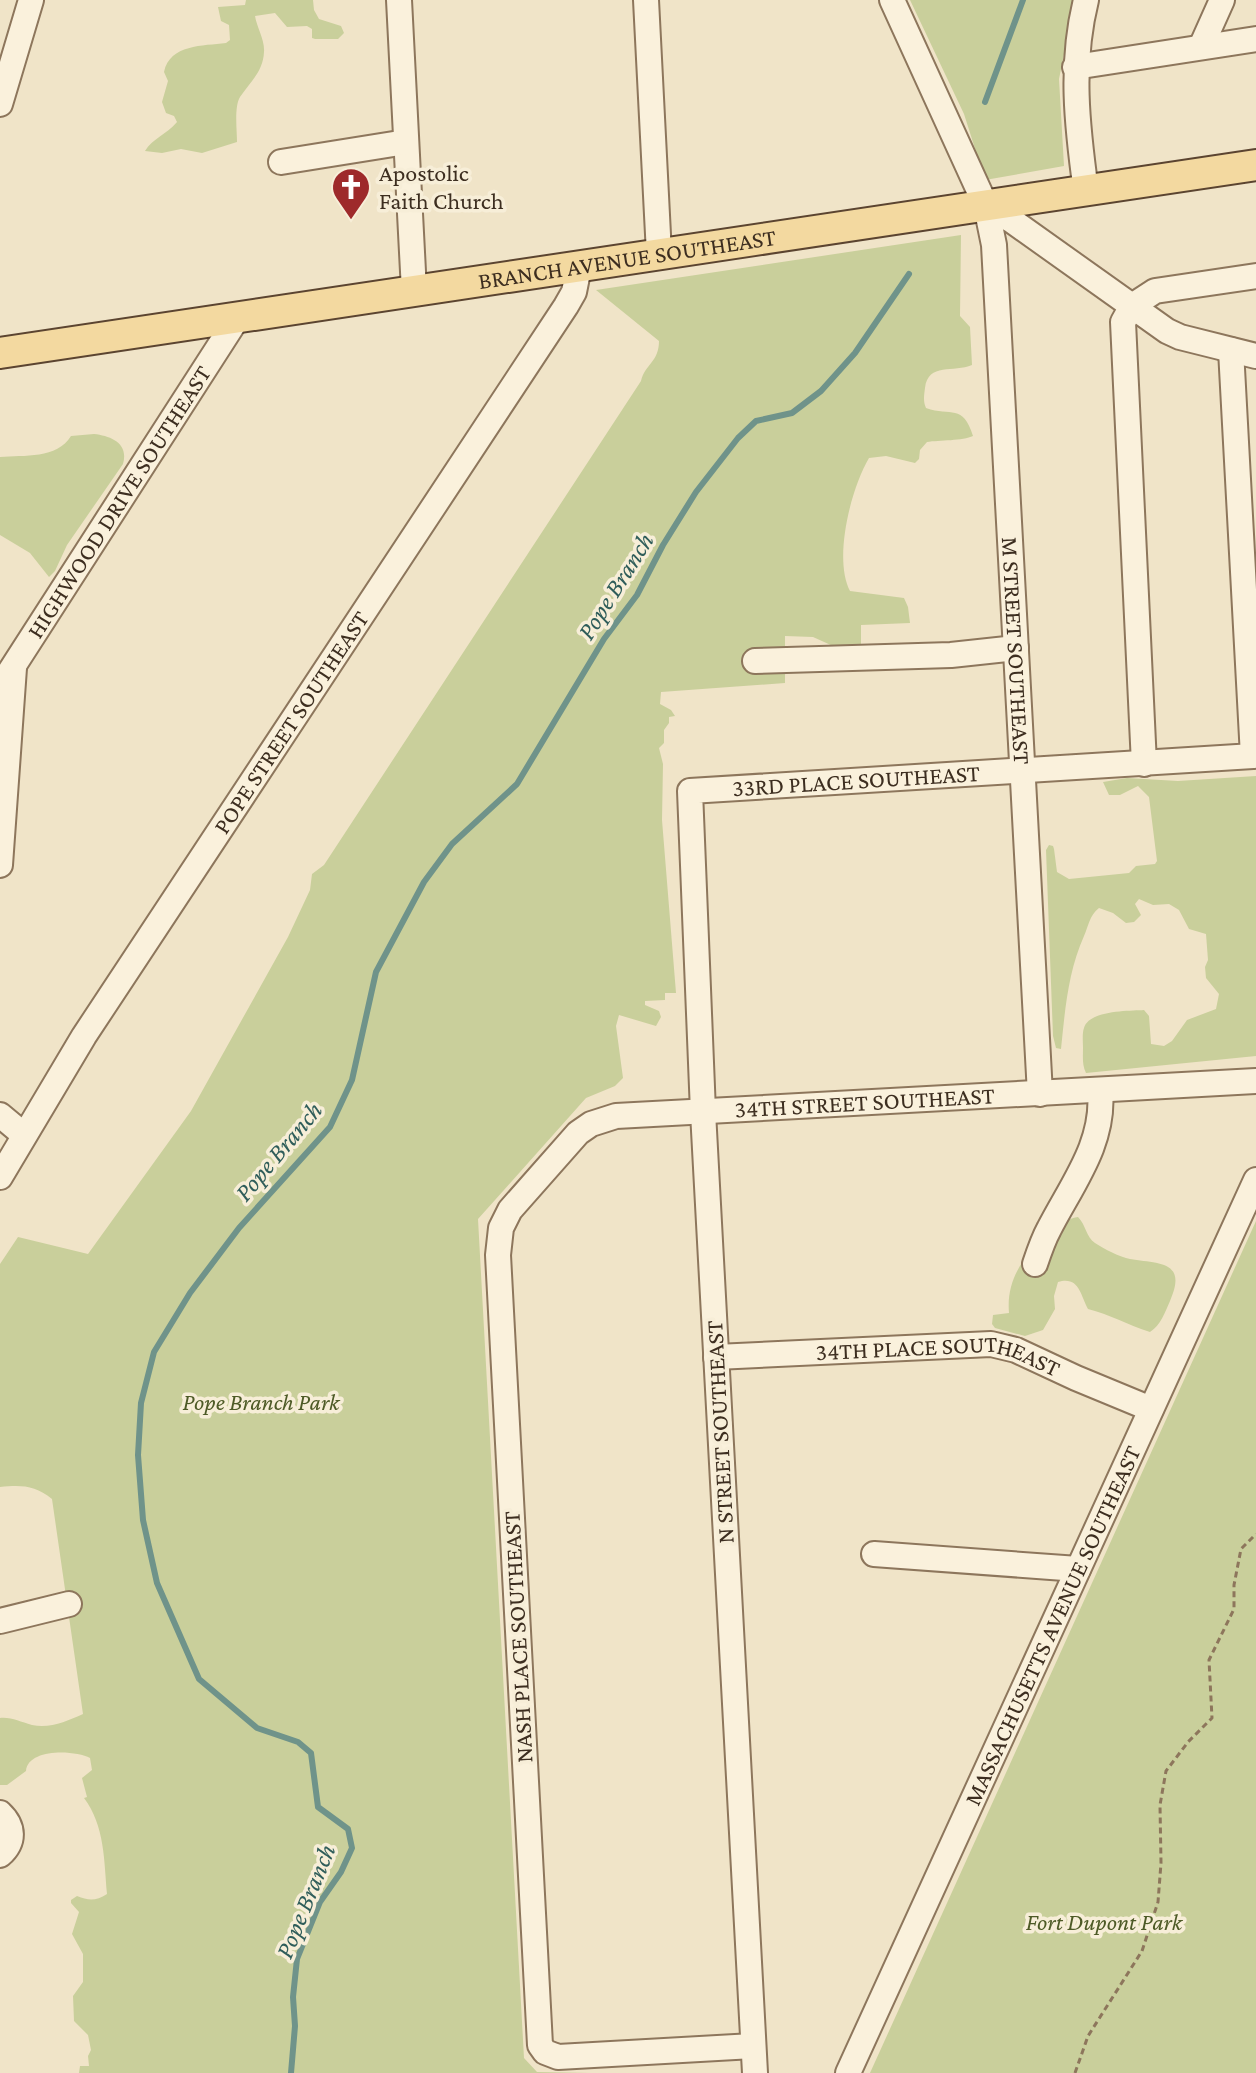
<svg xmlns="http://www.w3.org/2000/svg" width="1256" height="2073" font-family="'Crimson Pro',serif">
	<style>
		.green { fill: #c9cf9b }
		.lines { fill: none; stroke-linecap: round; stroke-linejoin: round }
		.stream { stroke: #6f938a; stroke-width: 6 }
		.minor-casing { stroke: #8d765c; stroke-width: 28 }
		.major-casing { stroke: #5b4430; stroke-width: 34 }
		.path { stroke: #8d765c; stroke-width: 3; stroke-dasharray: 6 4; stroke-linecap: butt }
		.minor { stroke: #faf1dc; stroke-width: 24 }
		.major { stroke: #f3d9a0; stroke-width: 30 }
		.labels { text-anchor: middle; stroke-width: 7; stroke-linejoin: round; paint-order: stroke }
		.poi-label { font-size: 24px; fill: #3d2e20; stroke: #f7eed8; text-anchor: start }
		.street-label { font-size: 24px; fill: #3d2e20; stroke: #f7eed8 }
		.park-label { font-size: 24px; font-style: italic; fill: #4d5a26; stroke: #f7eed8 }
		.water-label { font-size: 26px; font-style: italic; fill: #2f5d5a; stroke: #f7eed8 }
	</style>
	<rect width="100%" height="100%" fill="#f0e4c8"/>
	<path class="green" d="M246 0H313L314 10 319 19 341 26 344 33 338 39H315L312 38V29L307 26 287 27 275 13 255 16C257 28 265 40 264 52 263 72 250 82 240 97 234 107 237 130 237 142L202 153 181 149 162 153 145 151C152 139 167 134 177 122L174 116 166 113 162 102 168 81 164 72C170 44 203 46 226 43L230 40 229 25 221 21 218 7 245 5Z
		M910 0H1075L1059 79 1064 166 985 180 964 114Z
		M961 235 960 316 970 327 972 365C954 373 928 362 925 388 924 396 923 401 926 408 951 417 963 403 973 436 963 441 939 440 927 442L920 450 919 459 915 463 886 456 869 458C851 488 833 559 850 591L904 598 908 607 910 623 861 625V648L859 649 833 646 813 637 785 636V683L661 692 660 704 671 710 675 716 669 717V723L664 730V743L659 748 663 764 662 820 676 993H665V1000L645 1001V1005L659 1011 661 1017 656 1026 619 1015 616 1026 623 1078 615 1086 586 1098 478 1219 524 2058 537 2072 591 2073H79L80 2066H89L88 2056 91 2050 88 2035 74 2021 73 1996 83 1982V1954L72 1934 79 1912 71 1903V1900L77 1896C89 1901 96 1901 107 1894 104 1861 105 1826 84 1798L87 1797 82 1778 92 1770 90 1758C75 1750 28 1748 26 1771L7 1785H0V1718C12 1717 20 1722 32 1725 50 1729 67 1721 83 1714L52 1499C35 1485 21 1485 0 1487V1264L18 1237 88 1254 191 1111 288 937 310 890 312 874 324 865 641 381C645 364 659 362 659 341L596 290Z
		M94 434C111 436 129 443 123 464L67 545 55 571 49 577 30 553 0 535V457C24 455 57 459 71 436Z
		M1256 776V1056L1086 1073C1082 1065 1083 1057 1083 1048 1083 1042 1082 1033 1084 1028 1089 1010 1129 1011 1144 1010L1149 1016 1151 1044 1164 1046 1172 1041 1187 1020 1216 1009 1219 994 1206 978 1205 967 1208 960 1206 934 1189 929 1179 910 1169 904 1153 905 1139 899 1135 904 1141 915 1134 922 1126 923 1113 913 1099 908C1089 916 1089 925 1084 936 1068 972 1065 1010 1061 1049L1056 1048 1053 1036 1046 850 1049 845 1053 846 1054 849 1057 872 1069 879 1129 873 1136 866 1155 864 1157 861 1149 797 1138 786 1120 795H1109L1103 782 1127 778 1178 781Z
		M1078 1217C1086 1225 1086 1237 1095 1243 1104 1249 1120 1257 1130 1259 1158 1264 1188 1260 1170 1301 1165 1312 1161 1325 1150 1332 1128 1325 1109 1314 1088 1309 1080 1294 1079 1276 1058 1282L1054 1296 1055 1309 1043 1330 1025 1336 995 1328 992 1324 993 1315 1009 1313C1006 1279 1024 1254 1051 1233 1060 1226 1067 1218 1078 1217Z
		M1256 1221V2073H870Z"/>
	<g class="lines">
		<path class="stream" d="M985 102 1023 0
			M291 2073 295 2026 293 1997 297 1959 320 1902 341 1872 352 1848 348 1829 318 1807 311 1753 298 1742 257 1728 199 1679 157 1583 143 1520 138 1455 141 1403 154 1352 190 1293 239 1228 330 1127 352 1080 376 972 424 882 452 844 517 784 604 639 637 595 663 545 696 492 738 438 756 421 792 413 821 391 855 353 909 274"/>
		<g class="minor-casing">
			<g id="minor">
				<path d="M399 0 414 291"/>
				<path d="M646 0 659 254"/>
				<path d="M892 0 986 206 1011 220 1167 331 1180 337 1256 356"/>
				<path d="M1086 0C1070 64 1077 126 1086 191"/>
				<path d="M1201 47 1222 0"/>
				<path d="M1075 67 1256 39"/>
				<path d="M0 104 31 0"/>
				<path d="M281 162 406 142"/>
				<path id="s1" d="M986 206 994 245 1040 1094"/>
				<path d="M755 661 951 655 1016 648"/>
				<path id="s2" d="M0 687 238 317"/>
				<path d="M1144 764 1123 322 1132 306 1155 291 1256 276"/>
				<path d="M0 865 14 668"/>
				<path d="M0 1115 24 1135"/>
				<path id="s3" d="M0 1177 84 1036 566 306 574 292 579 267"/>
				<path d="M1035 1264C1039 1252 1043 1240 1049 1229 1072 1184 1105 1143 1100 1091"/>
				<path id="s4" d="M716 1357 991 1344 1016 1350 1076 1378 1151 1409"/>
				<path d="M874 1554 1078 1569"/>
				<path d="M0 1621 69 1604"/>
				<path d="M0 1813C14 1826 15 1842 0 1855"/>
				<path id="s5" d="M753 2046 558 2057 545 2052 540 2045 498 1255 501 1228 510 1210 578 1133 591 1124 616 1116 1256 1081"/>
				<path id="s6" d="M755 2073 703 1112 690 791 1253 756 1231 350"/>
				<path id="s7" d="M848 2073 1256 1180"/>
			</g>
		</g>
		<g class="major-casing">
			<g id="major">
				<path id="s8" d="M0 353 1256 165"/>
			</g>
		</g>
		<path class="path" d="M1075 2073 1088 2036 1142 1951 1158 1902 1161 1863 1160 1805 1166 1771 1188 1742 1212 1718 1209 1660 1234 1609V1585L1241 1549 1256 1534"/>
		<use href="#minor" class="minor"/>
		<use href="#major" class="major"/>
	</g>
	<defs>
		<g id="church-pin" transform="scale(2)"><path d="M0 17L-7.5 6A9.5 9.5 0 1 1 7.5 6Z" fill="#9e2a2b" stroke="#f7eed8"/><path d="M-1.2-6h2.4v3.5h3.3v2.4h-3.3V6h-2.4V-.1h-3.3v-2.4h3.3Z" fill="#fff"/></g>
	</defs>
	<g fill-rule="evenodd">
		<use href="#church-pin" x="351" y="187"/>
	</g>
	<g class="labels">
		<g class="poi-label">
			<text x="379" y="181">Apostolic<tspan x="379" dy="28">Faith Church</tspan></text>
		</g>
		<g class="street-label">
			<text dy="8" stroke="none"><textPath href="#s8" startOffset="634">BRANCH AVENUE SOUTHEAST</textPath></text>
			<text dy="8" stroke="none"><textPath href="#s2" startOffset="220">HIGHWOOD DRIVE SOUTHEAST</textPath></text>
			<text dy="8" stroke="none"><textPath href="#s1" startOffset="446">M STREET SOUTHEAST</textPath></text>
			<text dy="8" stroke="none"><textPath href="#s3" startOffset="540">POPE STREET SOUTHEAST</textPath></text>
			<text dy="8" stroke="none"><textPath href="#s6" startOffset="1450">33RD PLACE SOUTHEAST</textPath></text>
			<text dy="8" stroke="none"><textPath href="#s5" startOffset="1450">34TH STREET SOUTHEAST</textPath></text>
			<text dy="8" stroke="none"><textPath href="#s4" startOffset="224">34TH PLACE SOUTHEAST</textPath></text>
			<text transform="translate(720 1432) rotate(-93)" y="8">N STREET SOUTHEAST</text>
			<text dy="8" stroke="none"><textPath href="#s7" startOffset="492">MASSACHUSETTS AVENUE SOUTHEAST</textPath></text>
			<text transform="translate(518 1637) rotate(-93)" y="8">NASH PLACE SOUTHEAST</text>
		</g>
		<g class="park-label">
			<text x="261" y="1410">Pope Branch Park</text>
			<text x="1104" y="1930">Fort Dupont Park</text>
		</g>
		<g class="water-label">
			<text transform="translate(615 586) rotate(-58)" y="9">Pope Branch</text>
			<text transform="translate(278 1151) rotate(-50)" y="9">Pope Branch</text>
			<text transform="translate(305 1901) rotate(-68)" y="9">Pope Branch</text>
		</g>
	</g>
</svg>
